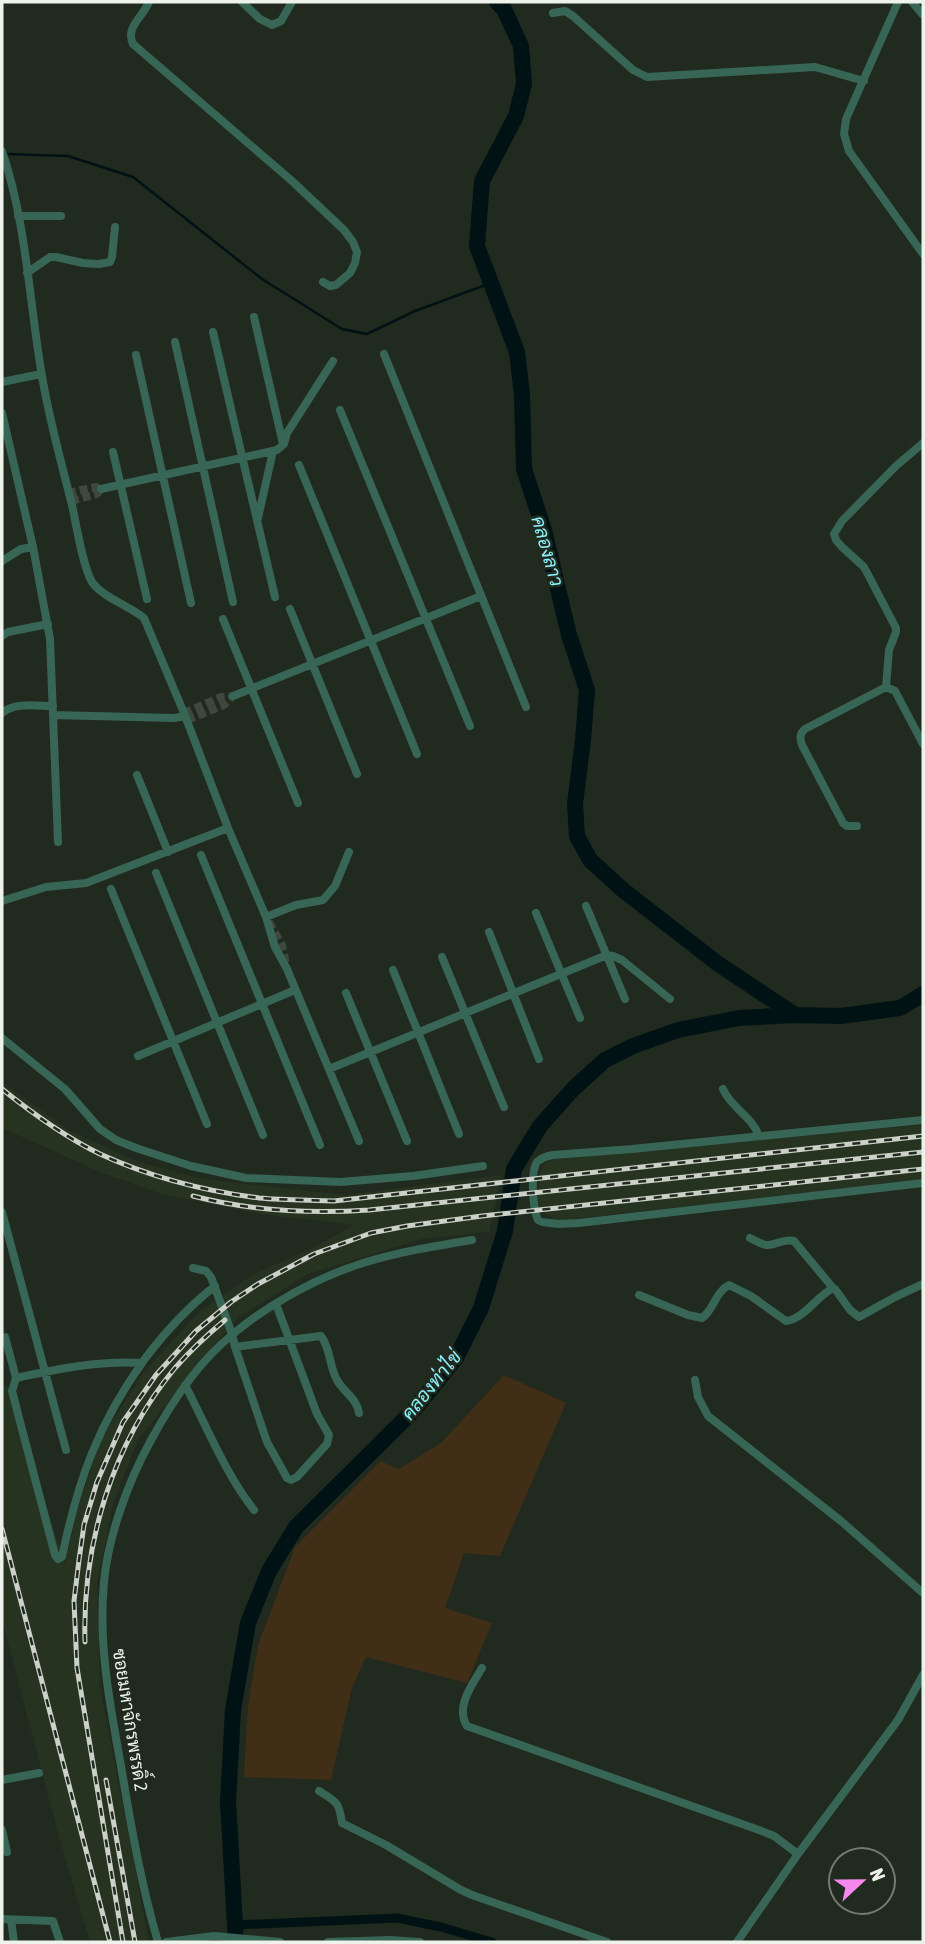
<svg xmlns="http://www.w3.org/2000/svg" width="925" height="1944" font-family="'Asap Condensed',Sarabun,sans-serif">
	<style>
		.built { fill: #263321 }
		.green { fill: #412e17 }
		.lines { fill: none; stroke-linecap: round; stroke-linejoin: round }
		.stream { stroke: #011214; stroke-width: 2.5 }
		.canal { stroke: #011214; stroke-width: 9 }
		.river { stroke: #011214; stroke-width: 16 }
		.minor-tunnel { stroke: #40483d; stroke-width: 8; stroke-dasharray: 8 4; stroke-linecap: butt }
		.minor { stroke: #376556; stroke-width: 8 }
		.rail-casing { stroke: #cbd1c8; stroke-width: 5 }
		.rail { stroke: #212a1e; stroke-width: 2.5; stroke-dasharray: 8; stroke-linecap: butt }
		.labels { text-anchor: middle; stroke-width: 5; stroke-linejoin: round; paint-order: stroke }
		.street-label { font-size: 18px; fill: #edf3ea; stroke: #212a1e }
		.water-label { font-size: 19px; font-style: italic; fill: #8af2fc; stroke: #212a1e }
	</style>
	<rect width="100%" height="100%" fill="#212a1e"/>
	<path class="built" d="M2 1082 70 1131 139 1162 203 1179 344 1195 502 1175 489 1232 422 1239 308 1274 238 1318 206 1354 138 1440 113 1504 97 1583 100 1687 149 1942H90L59 1837 2 1619V1387L7 1386 65 1564 77 1512 101 1439 143 1373 199 1312 252 1275 314 1247 354 1225 261 1214 162 1194 100 1172 2 1128Z
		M923 1125V1180L562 1220H554L539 1207 537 1200 540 1172 544 1164 559 1158Z"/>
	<path class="green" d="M504 1375 566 1403 500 1556 464 1553 445 1608 492 1623 467 1683 366 1657 352 1688 331 1780 244 1777 248 1705 258 1645 295 1547 381 1461 399 1469 441 1443Z"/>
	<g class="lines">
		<path class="stream" d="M5 154 68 156 133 177 262 279 342 329 367 334 415 311 491 283"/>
		<path class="canal" d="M234 1925 397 1918 441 1927 492 1942"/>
		<path class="river" d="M497 2 504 9 521 46 524 84 516 116 482 181 477 246 517 352 522 395 524 469 544 530 569 635 587 690 583 740 575 804 577 836 590 860 623 890 717 963 795 1015
			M236 1942 228 1802 233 1710 248 1623 269 1571 296 1527 413 1411 456 1358 481 1308 505 1231 514 1169 540 1126 574 1088 605 1060 633 1046 678 1030 739 1018 795 1015 841 1016 900 1008 923 994"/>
		<path class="minor-tunnel" d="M68 493 96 487 101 489
			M71 501 97 494 101 489
			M184 713 221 697 233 696
			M187 720 224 705 233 696
			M269 922 282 945 286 965"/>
		<path class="minor" d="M149 2C143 17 125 27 133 44L292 181 344 230 353 242 357 252 355 263 350 273 336 285 330 286 323 282
			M242 2 260 19 272 25 281 21 292 2
			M898 2 846 119 844 134 849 151 923 254
			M912 2 923 15
			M553 13 565 11 573 16 633 70 647 77 815 67 864 81
			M2 151C26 221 29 298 41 370 48 416 61 461 72 505 76 523 83 568 92 582 102 597 130 606 144 618L184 713 228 828 266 917 275 947 287 969 359 1141
			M18 216H61
			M27 273 50 257H56L83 263 99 264 110 262 112 257 115 227
			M254 317 283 444
			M213 332 275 597
			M175 342 233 602
			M384 354 526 707
			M136 355 191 603
			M2 382 41 374
			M340 410 470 726
			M2 413 33 547 50 639 58 842
			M113 452 147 599
			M299 465 417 754
			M101 489 277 450 284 444 287 433 333 361
			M258 518 273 451
			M2 561 21 549 33 547
			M290 609 357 774
			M223 619 298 803
			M2 636 8 632 48 624
			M886 687 889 650 896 632V628L864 567 842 547 836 540 834 534 842 521 896 466 923 443
			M886 687 895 691 923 744
			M233 696 481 596
			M2 713C15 702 36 706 53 706
			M53 715 174 718 185 716
			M137 775 168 852
			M857 826H847L843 823 802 745C800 738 799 734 805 729L886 687
			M201 855 320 1145
			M156 873 263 1135
			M111 889 207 1124
			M2 901 46 887 86 883 228 828
			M586 906 625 999
			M536 913 580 1018
			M266 917 296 905 323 900 335 886 349 852
			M489 932 539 1059
			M442 957 504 1107
			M393 970 459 1134
			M346 993 407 1141
			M2 1038 65 1089 100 1129 116 1140 136 1148 191 1166 246 1178 340 1182 413 1176 483 1166
			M138 1056 295 990
			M329 1069 607 955 613 956 622 960 670 999
			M723 1089C731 1108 752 1116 759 1136
			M923 1120 632 1149 553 1155C547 1156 541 1158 537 1162 530 1172 533 1210 538 1220L542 1222 558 1224 579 1223 923 1183
			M2 1212 66 1450
			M750 1238C755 1240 760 1244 766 1245 776 1246 782 1238 794 1241L833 1288
			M193 1268 206 1271 211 1277 232 1334 235 1347 267 1442 287 1478 291 1480 297 1477 327 1444 329 1435 317 1414 276 1304
			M639 1295 688 1315 702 1318C714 1310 715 1292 729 1285L751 1296 786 1321C805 1318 816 1297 833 1288L835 1289 850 1310 859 1317 897 1296 923 1284
			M5 1337 16 1378
			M235 1347 321 1336C331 1349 329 1366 337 1380 344 1393 357 1398 359 1413
			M142 1363C101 1360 57 1369 16 1378L12 1391 55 1555 58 1559 62 1557C78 1480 98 1424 144 1360 165 1332 187 1308 215 1286
			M695 1380 698 1397 708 1416 841 1521 923 1593
			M185 1385C207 1427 225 1473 254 1510
			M482 1668C472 1685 455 1707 467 1726L759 1830 774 1836 798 1854
			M2 1780 39 1773
			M319 1791C337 1802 339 1802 342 1823L386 1845 461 1890 472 1895 607 1942
			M2 1830 7 1852
			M2 1919 53 1921 60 1942
			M11 1920 14 1942
			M158 1942C141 1884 131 1826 121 1766 110 1705 98 1645 104 1582 108 1537 128 1482 150 1442 171 1403 198 1362 233 1334 269 1304 318 1277 363 1263 398 1252 435 1246 472 1240
			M166 1942 214 1936 280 1942
			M328 1942 390 1940 420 1942
			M737 1942 798 1854 898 1720 923 1675"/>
		<g class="rail-casing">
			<path id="rail" d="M2 1089C32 1113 65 1137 100 1154 150 1177 204 1191 259 1198 283 1200 309 1200 334 1201L923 1136
				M193 1196C251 1211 309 1214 369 1210L923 1152
				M2 1529 110 1942
				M85 1642C82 1545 112 1444 175 1368 190 1351 207 1335 225 1320
				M106 1780 135 1942
				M123 1942 77 1668 74 1601 79 1560 84 1525 97 1482 123 1422 156 1375 196 1331 231 1302 258 1284 314 1254 371 1233 407 1226 482 1216 923 1169"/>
		</g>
		<use href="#rail" class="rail"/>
	</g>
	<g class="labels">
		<g class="street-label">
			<text transform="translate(130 1720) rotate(81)" y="6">ซอยมหาจักรพรรดิ์ 2</text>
		</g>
		<g class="water-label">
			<text transform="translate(548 551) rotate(74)" y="7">คลองลาว</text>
			<text transform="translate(431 1385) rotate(-51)" y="7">คลองท่าไข่</text>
		</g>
	</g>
	<rect width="925" height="1944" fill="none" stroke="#edf3ea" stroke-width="7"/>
	<g transform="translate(862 1881) rotate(68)"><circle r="33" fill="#212a1e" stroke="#737a70" stroke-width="2"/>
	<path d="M0-5L12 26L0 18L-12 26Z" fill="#f688ed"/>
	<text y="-10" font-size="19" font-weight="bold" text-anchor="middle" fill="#edf3ea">N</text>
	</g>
</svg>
